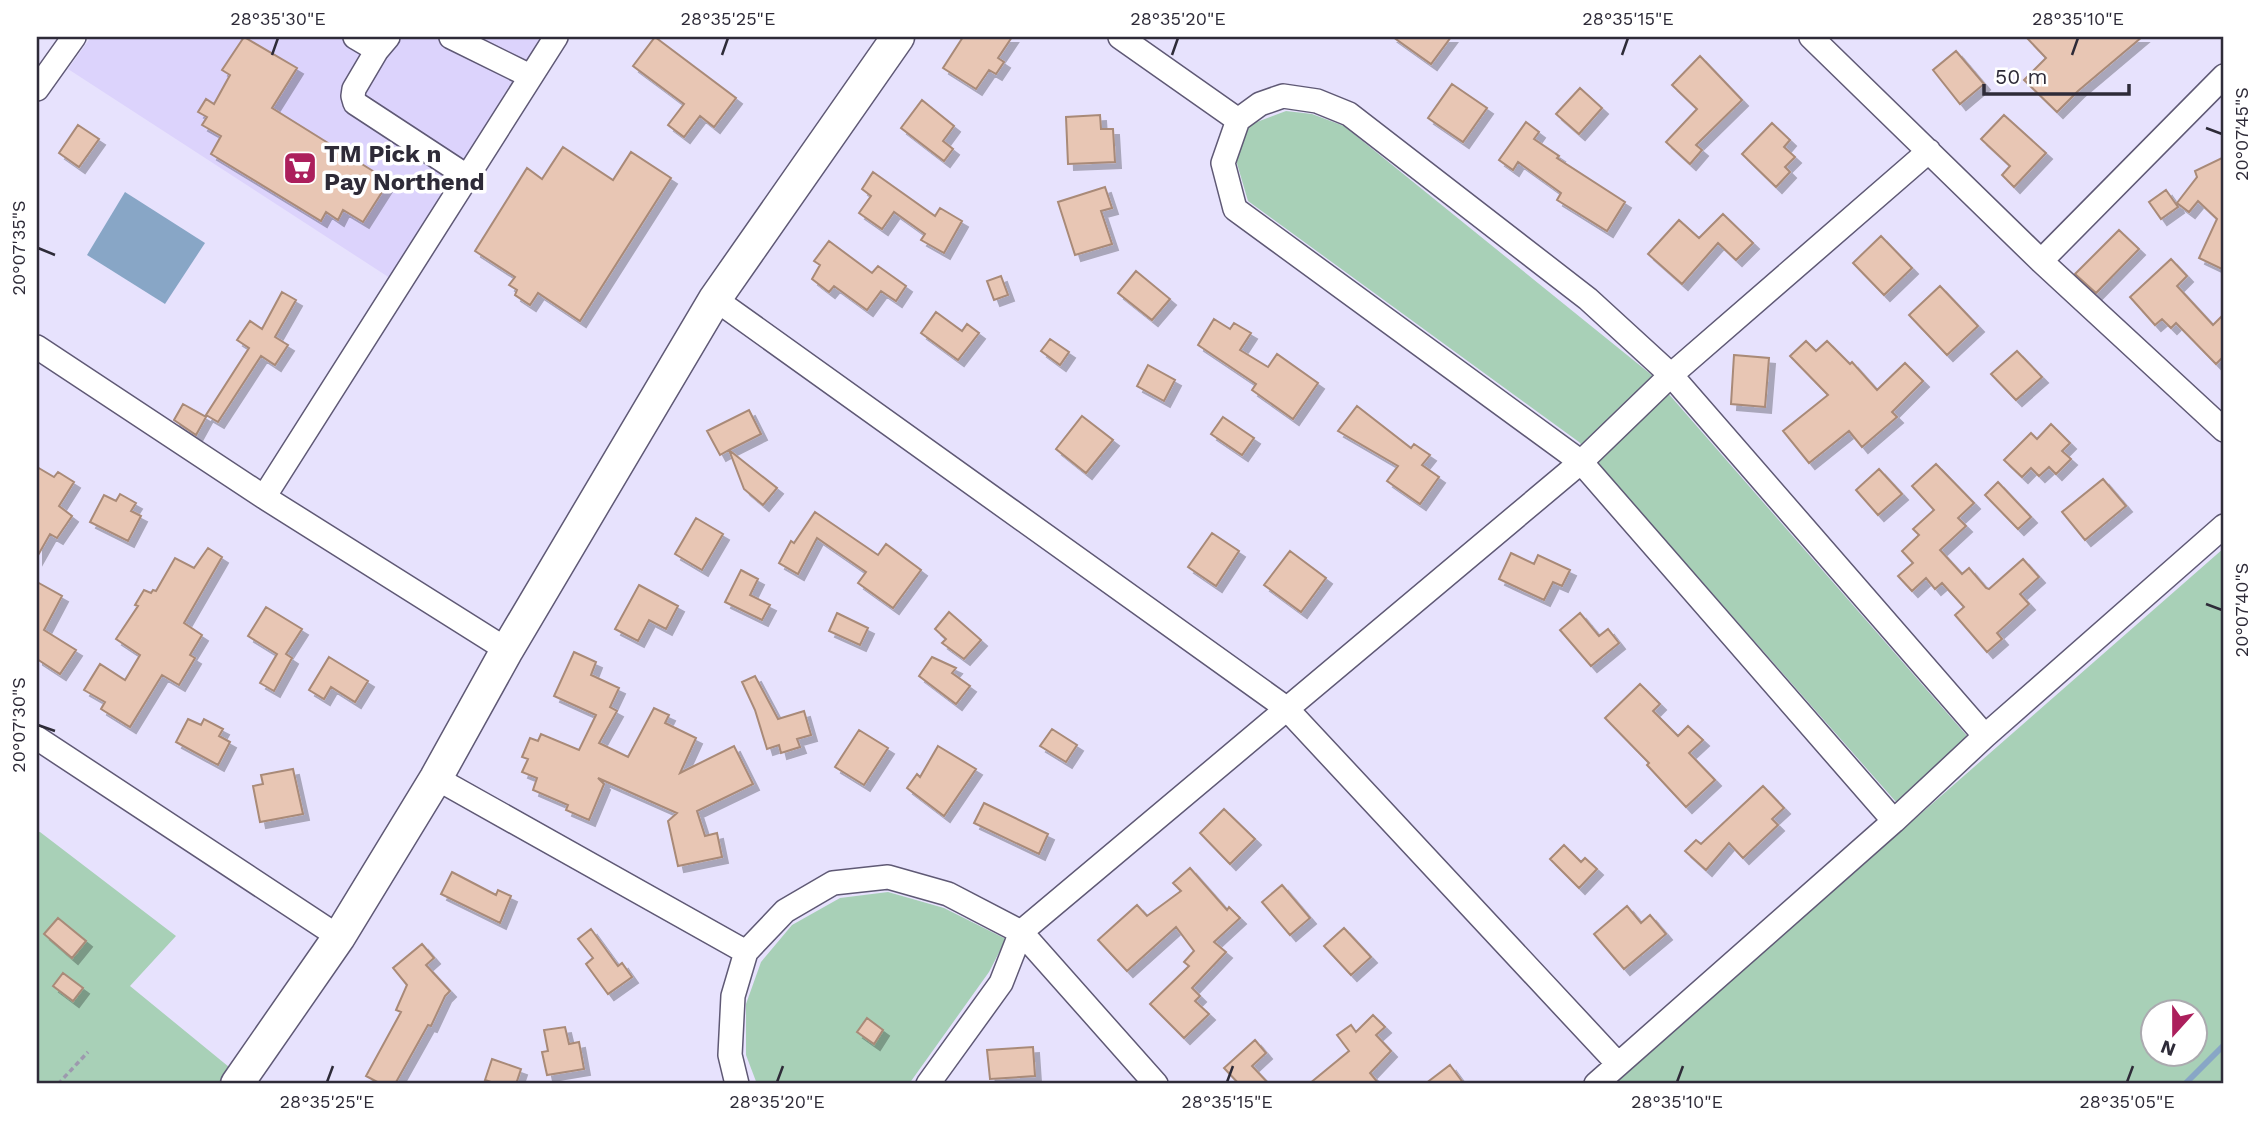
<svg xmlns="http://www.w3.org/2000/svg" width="2261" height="1121" font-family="'Work Sans',sans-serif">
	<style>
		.built { fill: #dcd3fc }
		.green { fill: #a8d0b7; fill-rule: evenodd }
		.water { fill: #88a6c6 }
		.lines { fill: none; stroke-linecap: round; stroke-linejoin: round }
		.stream { stroke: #88a6c6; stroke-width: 6 }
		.building { fill: #e8c6b4; stroke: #a98a78; stroke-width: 2; filter: url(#shadow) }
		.street-casing { stroke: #5f5975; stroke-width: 26 }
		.secondary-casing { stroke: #5f5975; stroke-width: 35 }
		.path { stroke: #9d99ae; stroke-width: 3.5; stroke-dasharray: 5 3.5; stroke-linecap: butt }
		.street { stroke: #fff; stroke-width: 23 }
		.secondary { stroke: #fff; stroke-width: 32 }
		.ticks { fill: none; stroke: #2e2b38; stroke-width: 2.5 }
		.labels { text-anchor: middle; stroke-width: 7; stroke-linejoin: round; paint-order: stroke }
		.poi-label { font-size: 24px; font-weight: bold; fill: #2e2b38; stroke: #fff; text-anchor: start }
		.neatline { fill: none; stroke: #2e2b38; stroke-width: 2.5 }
		.ticks-label { font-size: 18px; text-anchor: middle; fill: #2e2b38 }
	</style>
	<defs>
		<filter id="shadow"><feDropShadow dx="6" dy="6" stdDeviation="0" flood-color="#0004"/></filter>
	</defs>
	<rect width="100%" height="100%" fill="#e7e2fd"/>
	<path class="built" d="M91 37H542L511 83 454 183 393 280 68 69Z"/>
	<path class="green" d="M1286 111 1312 114 1344 126 1653 376 1968 737 1897 803 1579 442 1248 201 1236 160 1249 125Z
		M2224 548V1084H1613L1626 1072ZM2152 1012H2194V1054H2152Z
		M37 832H40L176 936 130 986 229 1067 218 1084H37Z
		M888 892 944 908 1006 939 989 972 909 1084H757L746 1055V1004L761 962 792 925 840 898Z"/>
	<path class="water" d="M125 192 205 243 165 304 87 255Z"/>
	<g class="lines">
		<path class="stream" d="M2185 1084 2224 1045"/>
	</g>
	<path class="building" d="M244 37 297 68 272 108 389 181 363 222 343 210 338 220 326 212 321 221 211 154 221 136 202 125 207 117 198 112 206 99 214 104 230 75 222 70Z
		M655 37 736 98 714 127 700 116 684 137 668 125 684 104 633 66Z
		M963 37H1012L998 58 1004 62 996 74 989 70 976 89 943 68Z
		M1393 37H1451L1431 64Z
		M2026 37H2142L2078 91 2057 112 2024 80 2046 58Z
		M1956 51 1984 84 1960 104 1933 70Z
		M1700 56 1742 100 1696 145 1702 150 1690 164 1666 142 1697 109 1672 85Z
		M1452 84 1487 108 1463 142 1428 118Z
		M1580 88 1602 108 1579 134 1556 114Z
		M922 100 954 126 943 141 953 149 944 161 901 128Z
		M1100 115 1101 129H1113L1115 162 1068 164 1066 117Z
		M2004 115 2046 153 2014 187 2002 175 2010 166 1981 139Z
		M1526 122 1539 132 1534 139 1559 156 1557 158 1625 202 1607 231 1557 200 1561 193 1518 162 1513 170 1499 160Z
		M1772 123 1790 140 1784 147 1795 157 1785 167 1790 172 1776 187 1742 154Z
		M78 125 99 139 79 167 59 153Z
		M563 147 613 180 631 152 671 178 580 321 538 293 530 305 515 295 517 290 509 285 515 277 475 251 527 168 542 179Z
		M2224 157V270L2199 258 2217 219 2198 201 2189 212 2177 203 2197 177 2195 171Z
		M873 172 935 216 940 208 962 221 944 253 921 240 925 234 894 212 882 229 859 213 871 196 862 189Z
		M1105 187 1112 208 1101 211 1112 244 1075 255 1058 202Z
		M2166 190 2178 207 2161 219 2149 202Z
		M1723 214 1753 243 1736 260 1718 243 1682 284 1648 254 1679 220 1699 238Z
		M2119 230 2139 249 2096 293 2075 274Z
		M1881 236 1912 268 1884 295 1853 263Z
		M829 241 872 273 878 266 906 286 896 301 881 291 867 310 834 286 829 292 812 279 820 265 814 261Z
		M2171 259 2187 276 2177 286 2213 325 2224 314V356L2216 364 2176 323 2171 328 2162 319 2155 325 2130 297Z
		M1136 271 1170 299 1152 320 1118 293Z
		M1001 276 1008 295 994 300 987 281Z
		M1940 286 1978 326 1947 355 1909 315Z
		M282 292 296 300 275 337 288 345 275 365 261 356 218 422 206 415 249 348 237 340 250 321 262 329Z
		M936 312 962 331 967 324 979 333 958 360 921 333Z
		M1214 319 1230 329 1234 323 1251 333 1240 350 1268 367 1277 354 1318 383 1293 419 1252 390 1256 384 1198 345Z
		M1050 339 1069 352 1060 365 1041 351Z
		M1806 341 1816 351 1827 341 1850 364 1852 362 1877 390 1905 363 1923 381 1892 412 1897 417 1862 447 1849 431 1809 463 1783 431 1828 395 1790 356Z
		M2017 351 2042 377 2016 400 1991 374Z
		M1734 355 1769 358 1765 407 1731 404Z
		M1148 365 1175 380 1164 401 1137 386Z
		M183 404 206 417 196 435 174 420Z
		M1357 406 1411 448 1414 444 1430 455 1422 465 1439 477 1420 504 1387 481 1398 466 1338 431Z
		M749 410 761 434 729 450 777 488 763 505 744 489 729 450 720 455 707 431Z
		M1082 416 1113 440 1086 473 1056 449Z
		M1223 417 1254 438 1242 455 1211 434Z
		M2051 424 2070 443 2062 451 2071 459 2056 474 2049 467 2039 476 2031 468 2022 477 2004 460 2031 433 2037 439Z
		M1936 464 1974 503 1958 518 1966 526 1940 550 1962 574 1969 568 1986 588 1989 589 2023 559 2039 577 2020 594 2029 604 1997 633 2002 639 1987 652 1955 615 1964 607 1942 583 1935 589 1926 578 1912 591 1898 576 1913 563 1902 551 1919 535 1913 529 1934 510 1912 486Z
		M37 467 54 477 58 472 74 482 59 506 72 516 57 538 50 534 37 557Z
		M1879 469 1902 494 1878 515 1856 490Z
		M2103 479 2126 506 2085 540 2062 512Z
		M1998 482 2031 517 2018 529 1985 495Z
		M120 494 136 503 131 511 141 516 128 541 90 522 104 495 116 501Z
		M815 512 878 555 886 544 921 570 893 608 858 583 866 572 817 538 798 574 779 563 791 541 794 543Z
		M696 518 723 534 702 570 675 554Z
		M1212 533 1239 551 1216 586 1188 567Z
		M208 548 222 557 184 623 202 635 190 655 195 658 179 685 162 675 130 727 101 709 105 702 84 690 100 664 125 680 140 655 116 639 138 606 135 605 144 590 151 593 153 590 156 591 175 558 194 568Z
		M1290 551 1326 578 1301 612 1264 585Z
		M1511 553 1534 564 1538 555 1570 570 1562 586 1553 582 1544 600 1499 579Z
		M741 570 758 579 750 595 770 605 762 620 725 602Z
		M37 582 62 596 44 630 76 650 60 674 37 659Z
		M639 585 678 606 666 629 649 620 638 641 615 629Z
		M266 607 302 629 286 654 292 658 274 691 260 683 277 654 248 636Z
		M949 612 981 640 964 659 942 643 946 639 935 629Z
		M837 613 868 628 860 645 829 631Z
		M1580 613 1599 636 1608 629 1619 643 1591 666 1560 630Z
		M574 652 596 662 591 675 619 688 610 707 617 711 599 743 628 757 654 708 669 715 665 723 696 738 680 773 734 746 753 784 697 811 705 836 717 833 722 857 678 866 668 821 677 813 598 778 604 784 589 820 566 810 568 805 533 790 537 778 522 772 528 759 522 757 530 738 538 741 541 734 579 750 596 715 554 696Z
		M329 657 368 681 355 702 331 687 324 699 309 690Z
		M932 657 956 668 952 673 970 686 956 704 919 676Z
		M755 676 778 719 804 711 811 735 797 739 800 747 781 753 779 745 767 749 755 710 742 682Z
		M1640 684 1660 704 1653 711 1678 736 1688 726 1703 740 1689 753 1715 780 1686 807 1647 765 1649 763 1605 718Z
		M188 719 201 725 204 719 223 729 219 736 230 742 218 765 176 742Z
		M1052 729 1077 745 1066 762 1040 746Z
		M859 730 888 748 864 785 835 767Z
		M938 746 976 769 944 816 907 788 917 774 920 777Z
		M293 769 303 814 260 822 253 786 263 784 261 775Z
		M1763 786 1784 808 1772 819 1778 825 1743 858 1729 843 1706 870 1685 851 1696 840 1701 844Z
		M984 803 1048 834 1039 854 974 823Z
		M1224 809 1255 839 1230 864 1200 833Z
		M1564 845 1581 862 1585 858 1597 869 1579 888 1550 859Z
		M1190 868 1227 910 1229 907 1240 918 1214 942 1226 952 1192 988 1200 996 1195 1001 1209 1014 1184 1038 1150 1004 1189 966 1184 962 1194 951 1176 927 1127 971 1098 940 1137 905 1147 916 1181 891 1173 883Z
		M452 872 496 895 498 890 511 896 500 923 441 894Z
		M1282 885 1310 918 1290 935 1262 902Z
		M1627 906 1641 923 1650 915 1666 934 1624 969 1594 934Z
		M58 918 86 941 72 958 44 934Z
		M1344 928 1371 957 1351 975 1324 946Z
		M591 929 618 966 622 963 632 977 608 994 586 964 593 958 578 939Z
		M422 944 434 958 426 965 450 991 445 996 431 1026 428 1025 395 1084H381L366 1076 401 1012 396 1010 407 985 393 968Z
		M63 973 83 988 73 1001 53 986Z
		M1373 1015 1385 1027 1376 1035 1391 1051 1370 1073 1379 1084H1309L1349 1051 1337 1035 1351 1025 1356 1032Z
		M867 1018 883 1030 874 1044 857 1032Z
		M565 1027 569 1044 579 1042 584 1069 547 1075 542 1052 548 1051 544 1030Z
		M1255 1040 1266 1053 1252 1066 1269 1084H1239L1224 1068Z
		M1033 1047 1035 1076 990 1079 987 1050Z
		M492 1059 521 1069 516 1084H497L485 1080Z
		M1450 1065 1464 1084H1425Z"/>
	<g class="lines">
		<g class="street-casing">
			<path id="street" d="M355 37 377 50
				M388 37 377 50 354 89 353 96 355 103 468 177
				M451 37 530 76
				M1120 37 1238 120
				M1811 37 2041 261 2224 430
				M37 89 74 37
				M2041 261 2224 76
				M715 299 1286 708 1618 1064
				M37 347 264 497 507 650
				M264 497 556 37
				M37 738 339 937
				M436 778 746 952
				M1894 821 1581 462 1235 209 1223 163 1238 120 1260 104 1283 96 1317 101 1349 114 1588 299 1671 375 1985 736
				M737 1084 730 1055 733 996 746 952 785 911 833 883 888 877 948 894 1021 932 1156 1084
				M928 1084 1001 983 1021 932 1581 462 1671 375 1929 151
				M1596 1084 1894 821 1985 736 2224 526"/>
		</g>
		<g class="secondary-casing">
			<path id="secondary" d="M237 1084 339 937 436 778 507 650 715 299 898 37"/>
		</g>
		<path class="path" d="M58 1084 88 1052"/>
		<use href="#street" class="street"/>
		<use href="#secondary" class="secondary"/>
	</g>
	<path class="ticks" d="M272 55 278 38M722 55 728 38M1172 55 1178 38M1622 55 1628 38M2072 55 2078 38M2206 128 2222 134M38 248 55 255M2206 604 2222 610M38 725 55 731M327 1082 333 1066M777 1082 783 1066M1227 1082 1233 1066M1677 1082 1683 1066M2127 1082 2133 1066"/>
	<defs>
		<g id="supermarket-square" transform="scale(1.75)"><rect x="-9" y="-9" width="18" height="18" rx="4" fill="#ac1f5c" stroke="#fff"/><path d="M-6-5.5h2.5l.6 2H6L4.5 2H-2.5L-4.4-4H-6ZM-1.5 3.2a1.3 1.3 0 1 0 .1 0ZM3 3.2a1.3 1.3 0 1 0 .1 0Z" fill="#fff"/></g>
	</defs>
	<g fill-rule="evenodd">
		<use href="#supermarket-square" x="300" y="168"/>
	</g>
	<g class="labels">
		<g class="poi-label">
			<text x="324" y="162">TM Pick n<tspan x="324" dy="28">Pay Northend</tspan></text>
		</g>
	</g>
	<rect width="2261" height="1121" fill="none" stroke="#ffffff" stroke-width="77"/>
	<g transform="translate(2174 1033) rotate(201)"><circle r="33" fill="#ffffff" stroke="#abaaaf" stroke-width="2"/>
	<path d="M0-5L12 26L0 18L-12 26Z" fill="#ac1f5c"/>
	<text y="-10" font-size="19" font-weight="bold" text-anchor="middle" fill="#2e2b38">N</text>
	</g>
	<path d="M1984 84v10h145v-10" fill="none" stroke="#2e2b38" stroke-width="3.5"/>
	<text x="1995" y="84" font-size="21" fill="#2e2b38" stroke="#ffffff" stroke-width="5" paint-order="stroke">50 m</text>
	<rect x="38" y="38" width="2184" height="1044" class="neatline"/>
	<g class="ticks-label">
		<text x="278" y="25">28°35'30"E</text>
		<text x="728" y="25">28°35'25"E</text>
		<text x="1178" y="25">28°35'20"E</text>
		<text x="1628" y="25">28°35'15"E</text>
		<text x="2078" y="25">28°35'10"E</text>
		<text transform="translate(2242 134) rotate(-90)" y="6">20°07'45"S</text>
		<text transform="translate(19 248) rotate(-90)" y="6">20°07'35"S</text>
		<text transform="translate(2242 610) rotate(-90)" y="6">20°07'40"S</text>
		<text transform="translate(19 725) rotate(-90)" y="6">20°07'30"S</text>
		<text x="327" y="1108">28°35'25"E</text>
		<text x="777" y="1108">28°35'20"E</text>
		<text x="1227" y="1108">28°35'15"E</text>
		<text x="1677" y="1108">28°35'10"E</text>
		<text x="2127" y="1108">28°35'05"E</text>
	</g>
</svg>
